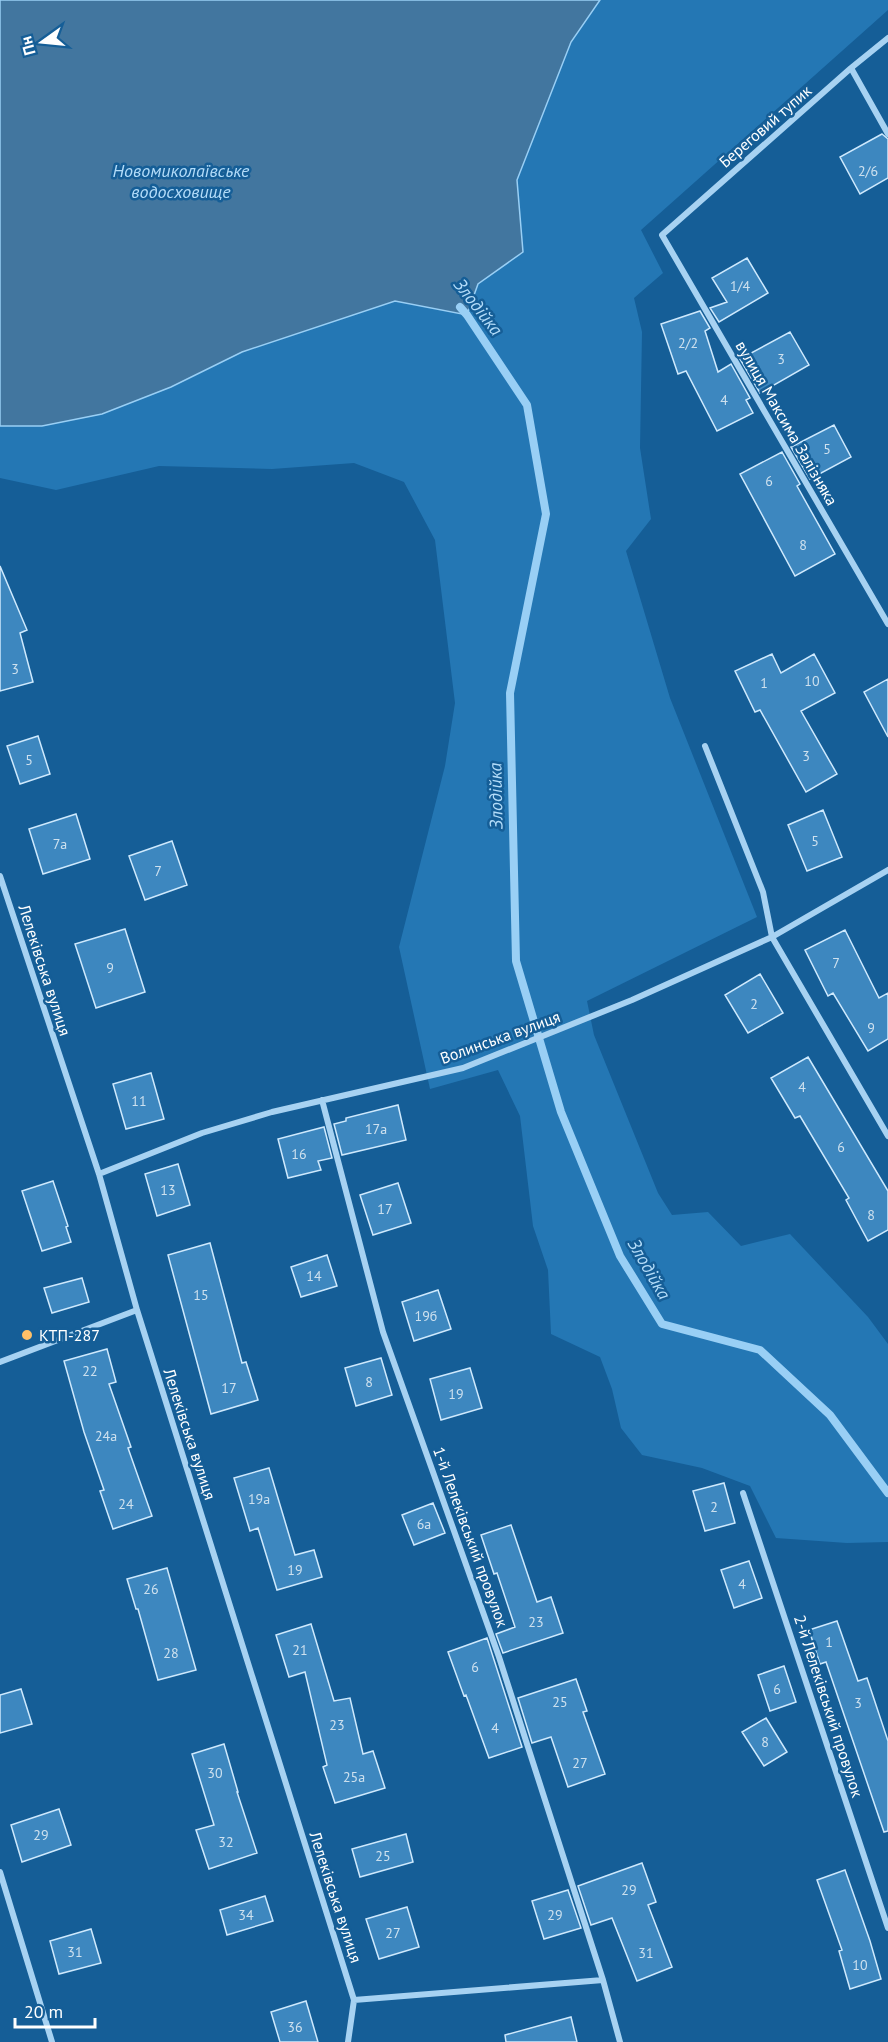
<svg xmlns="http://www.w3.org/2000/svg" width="888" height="2042" font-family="'PT Sans',sans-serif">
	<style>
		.green { fill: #2477b4 }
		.water { fill: #42769f; stroke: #99cff5; stroke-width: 1.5 }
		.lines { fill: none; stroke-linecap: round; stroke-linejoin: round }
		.stream { stroke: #99cff5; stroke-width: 8 }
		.building { fill: #3d87bf; stroke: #cee9fd; stroke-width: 1.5 }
		.street { stroke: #a7d2f2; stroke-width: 6 }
		.poi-dot { fill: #ffc068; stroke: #155e97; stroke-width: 2 }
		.labels { text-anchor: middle; stroke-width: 5; stroke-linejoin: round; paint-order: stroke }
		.number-label { font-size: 14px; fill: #cee1ef }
		.street-label { font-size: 16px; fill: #fff; stroke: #155e97 }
		.poi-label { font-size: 16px; fill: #fff; stroke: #155e97; text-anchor: start }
		.water-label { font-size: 18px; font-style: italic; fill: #b3dcf9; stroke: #155e97 }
	</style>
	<rect width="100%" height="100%" fill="#155e97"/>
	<path class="green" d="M600 0H888V10L641 230 663 273 634 298 642 332 640 448 651 519 626 551 670 698 757 917 587 1001 594 1035 658 1193 672 1215 708 1212 741 1246 790 1234 868 1317 888 1344V1542L847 1543 776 1538 750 1486 702 1468 642 1455 621 1428 612 1389 600 1357 551 1334 548 1270 533 1226 520 1116 498 1070 430 1089 399 947 445 766 455 703 435 540 404 482 354 463 272 469 159 466 56 490 0 478V426H42L171 387 242 352 395 301 467 315 478 284 523 252 517 180 571 42Z"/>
	<path class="water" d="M0 0H600L571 42 517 180 523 252 478 284 467 315 395 301 242 352 171 387 102 414 42 426H0Z"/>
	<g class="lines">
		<path class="stream" d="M460 307 467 315 527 405 546 514 510 693 516 961 561 1112 620 1256 662 1324 760 1350 830 1415 888 1493"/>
	</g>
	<path class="building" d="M882 134 888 139V178L860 194 840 157Z
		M747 258 768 293 719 322 710 308 727 302 712 278Z
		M700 311 710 328 705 331 718 372 731 364 750 398 746 400 753 413 717 431 686 371 678 374 661 324Z
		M790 332 809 365 760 393 740 359Z
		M834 425 851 457 810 479 791 447Z
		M782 452 800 484 797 486 835 554 795 576 740 474Z
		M0 566 27 630 20 633 33 682 0 691Z
		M772 654 781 673 814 654 835 693 801 711 837 774 806 792 760 710 755 712 735 671Z
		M888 679V737L864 692Z
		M38 736 50 774 20 784 7 746Z
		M823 810 842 857 807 871 788 825Z
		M76 814 90 859 43 874 29 829Z
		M172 841 187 885 145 900 129 856Z
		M125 929 145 992 96 1008 75 944Z
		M845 930 879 998 888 993V1039L868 1051 833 993 828 996 805 950Z
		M760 974 783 1013 748 1033 725 995Z
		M808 1057 888 1191V1230L868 1241 846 1200 849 1198 800 1116 795 1118 771 1078Z
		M151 1073 164 1119 126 1129 113 1084Z
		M398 1105 406 1140 342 1155 334 1124 346 1121V1118Z
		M324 1127 332 1158 318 1161 321 1170 288 1178 278 1139Z
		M178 1164 190 1205 157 1216 145 1174Z
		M53 1181 68 1226 66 1227 71 1242 42 1251 22 1191Z
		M398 1183 411 1223 373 1235 360 1195Z
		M210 1243 242 1363 246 1362 258 1400 211 1414 168 1255Z
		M327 1255 337 1286 301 1297 291 1267Z
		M82 1278 89 1302 52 1313 44 1288Z
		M438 1290 451 1329 414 1341 402 1302Z
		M107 1349 116 1382 109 1384 131 1447 128 1448 152 1516 113 1529 100 1491 104 1490 84 1432 64 1361Z
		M381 1358 392 1395 356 1406 345 1368Z
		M470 1368 482 1408 441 1420 430 1379Z
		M269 1468 295 1555 314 1550 322 1577 277 1590 258 1528 250 1531 234 1478Z
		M724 1483 735 1523 705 1531 693 1491Z
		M433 1503 445 1533 414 1545 402 1515Z
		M511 1525 537 1602 551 1597 563 1633 503 1653 496 1634 515 1627 497 1573 494 1574 481 1535Z
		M749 1561 762 1598 734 1608 721 1570Z
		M167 1568 196 1670 158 1680 138 1609H136L127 1579Z
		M837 1621 858 1681 867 1678 888 1741V1831L884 1832 826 1662 820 1664 809 1630Z
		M311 1624 334 1701 350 1698 363 1754 373 1751 385 1788 335 1803 323 1767 327 1765 305 1672 289 1677 276 1635Z
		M487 1638 522 1747 489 1758 466 1695 464 1696 448 1652Z
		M784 1666 796 1702 770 1711 758 1675Z
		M576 1679 587 1711 583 1712 605 1774 568 1787 551 1737 532 1743 518 1698Z
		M21 1689 32 1724 0 1733V1695Z
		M766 1718 787 1752 764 1766 742 1732Z
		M224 1744 238 1792H237L257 1853 209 1869 196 1830 214 1825 192 1754Z
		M59 1809 71 1845 22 1862 11 1825Z
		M406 1834 413 1862 360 1877 352 1849Z
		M642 1863 656 1902 648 1905 672 1967 637 1981 612 1918 591 1925 578 1886Z
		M845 1870 870 1941 881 1979 850 1989 839 1951 842 1950 817 1880Z
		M568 1890 581 1928 544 1939 532 1901Z
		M265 1896 273 1921 227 1935 220 1910Z
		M407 1907 419 1947 379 1959 366 1919Z
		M91 1929 101 1963 59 1974 50 1941Z
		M306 2001 318 2042H280L271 2012Z
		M571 2017 577 2042H506L505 2035Z"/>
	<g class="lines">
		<path class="street" d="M888 38 851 68 662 235 888 624
			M851 68 888 134
			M705 746 763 892 772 937 888 1136
			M0 876 99 1174 137 1310 354 2000 603 1980 620 2042
			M322 1100 383 1332 499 1657 603 1980
			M99 1174 202 1133 272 1112 463 1068 632 1000 772 937 888 870
			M0 1362 137 1310
			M743 1493 888 1928
			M0 1872 52 2042
			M348 2042 354 2000"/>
	</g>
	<circle class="poi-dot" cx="27" cy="1335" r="6"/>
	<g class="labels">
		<g class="number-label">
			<text x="868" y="176">2/6</text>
			<text x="740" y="291">1/4</text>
			<text x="688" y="348">2/2</text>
			<text x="781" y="364">3</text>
			<text x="724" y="405">4</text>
			<text x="827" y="454">5</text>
			<text x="769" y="486">6</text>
			<text x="803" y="550">8</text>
			<text x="15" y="674">3</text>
			<text x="812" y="686">10</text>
			<text x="764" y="688">1</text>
			<text x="806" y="761">3</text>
			<text x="29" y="765">5</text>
			<text x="815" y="846">5</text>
			<text x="60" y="849">7а</text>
			<text x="158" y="876">7</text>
			<text x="836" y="968">7</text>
			<text x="110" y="973">9</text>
			<text x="754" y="1009">2</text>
			<text x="871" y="1033">9</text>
			<text x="802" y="1092">4</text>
			<text x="139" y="1106">11</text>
			<text x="376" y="1134">17а</text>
			<text x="841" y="1152">6</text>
			<text x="299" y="1159">16</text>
			<text x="168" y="1195">13</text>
			<text x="385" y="1214">17</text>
			<text x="871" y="1220">8</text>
			<text x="314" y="1281">14</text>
			<text x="201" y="1300">15</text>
			<text x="426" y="1321">19б</text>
			<text x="90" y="1376">22</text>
			<text x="369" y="1387">8</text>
			<text x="229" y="1393">17</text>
			<text x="456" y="1399">19</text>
			<text x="106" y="1441">24а</text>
			<text x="259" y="1504">19а</text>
			<text x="126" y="1509">24</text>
			<text x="714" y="1512">2</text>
			<text x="424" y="1529">6а</text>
			<text x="295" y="1575">19</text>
			<text x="742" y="1589">4</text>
			<text x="151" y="1594">26</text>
			<text x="536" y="1627">23</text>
			<text x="829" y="1647">1</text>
			<text x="300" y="1655">21</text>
			<text x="171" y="1658">28</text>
			<text x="475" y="1672">6</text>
			<text x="777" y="1694">6</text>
			<text x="560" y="1707">25</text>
			<text x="858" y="1708">3</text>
			<text x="337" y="1730">23</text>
			<text x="495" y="1733">4</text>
			<text x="765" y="1747">8</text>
			<text x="580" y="1768">27</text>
			<text x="215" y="1778">30</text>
			<text x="354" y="1782">25а</text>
			<text x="41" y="1840">29</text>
			<text x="226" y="1847">32</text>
			<text x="383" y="1861">25</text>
			<text x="629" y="1895">29</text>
			<text x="246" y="1920">34</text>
			<text x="555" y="1920">29</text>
			<text x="393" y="1938">27</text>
			<text x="75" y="1957">31</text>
			<text x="646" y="1958">31</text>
			<text x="860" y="1970">10</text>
			<text x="295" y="2032">36</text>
		</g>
		<g class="street-label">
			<text transform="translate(765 126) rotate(-41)" y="6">Береговий тупик</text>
			<text transform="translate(787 423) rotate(60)" y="6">вулиця Максима Залізняка</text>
			<text transform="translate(45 970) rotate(72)" y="6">Лелеківська вулиця</text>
			<text transform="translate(500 1037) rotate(-20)" y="6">Волинська вулиця</text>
			<text transform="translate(190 1434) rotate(72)" y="6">Лелеківська вулиця</text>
			<text transform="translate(471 1537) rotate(70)" y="6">1-й Лелеківський провулок</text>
			<text transform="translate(829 1706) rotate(72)" y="6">2-й Лелеківський провулок</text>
			<text transform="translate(336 1897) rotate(72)" y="6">Лелеківська вулиця</text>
		</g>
		<g class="poi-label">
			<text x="39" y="1341">КТП-287</text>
		</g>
		<g class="water-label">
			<text x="181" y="177">Новомиколаївське<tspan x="181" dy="21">водосховище</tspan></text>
			<text transform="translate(478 307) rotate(52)" y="6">Злодійка</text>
			<text transform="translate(496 796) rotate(-91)" y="6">Злодійка</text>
			<text transform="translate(649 1269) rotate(60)" y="6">Злодійка</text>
		</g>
	</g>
	<g transform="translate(42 42) rotate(255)" stroke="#155e97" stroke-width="4.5" paint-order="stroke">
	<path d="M0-4.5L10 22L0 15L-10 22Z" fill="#ffffff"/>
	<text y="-9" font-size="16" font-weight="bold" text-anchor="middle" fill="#ffffff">Пн</text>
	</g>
	<path d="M15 2018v9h80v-9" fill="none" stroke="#ffffff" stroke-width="3"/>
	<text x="24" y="2018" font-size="18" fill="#ffffff" stroke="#155e97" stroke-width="4.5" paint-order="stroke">20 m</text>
</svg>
